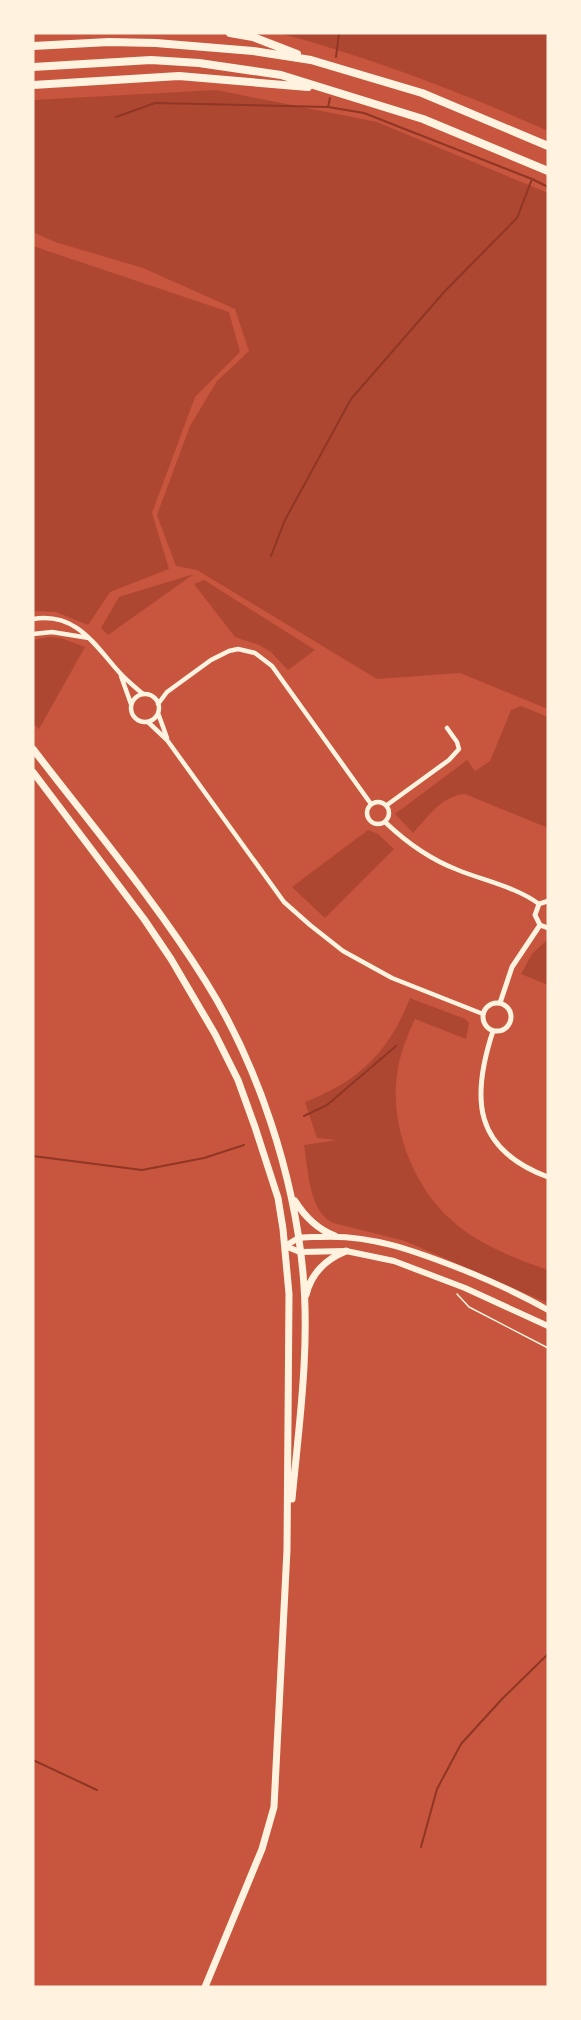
<svg xmlns="http://www.w3.org/2000/svg" width="581" height="2020" font-family="Commissioner,sans-serif">
	<style>
		.green { fill: #ae4732 }
		.lines { fill: none; stroke-linecap: round; stroke-linejoin: round }
		.stream { stroke: #8f3625; stroke-width: 2 }
		.path { stroke: #fff3e0; stroke-width: 1.5 }
		.minor { stroke: #fff3e0; stroke-width: 4.5 }
		.tertiary { stroke: #fff3e0; stroke-width: 5 }
		.secondary { stroke: #fff3e0; stroke-width: 6 }
		.primary { stroke: #fff3e0; stroke-width: 7 }
		.motorway { stroke: #fff3e0; stroke-width: 8 }
	</style>
	<rect width="100%" height="100%" fill="#c8553d"/>
	<path class="green" d="M279 33H548V131C461 92 372 58 279 33Z
		M216 90 377 122 548 193V709L460 673 377 679 197 570 176 566 157 515 190 426 217 381 249 351 235 309 143 268 55 242 33 232V100Z
		M33 246 229 312 240 352 195 397 152 513 169 569 110 592 88 625 56 612 33 611Z
		M194 574 108 635 101 628 119 597Z
		M204 580 315 650 288 670 271 652 259 645 235 637 194 584Z
		M49 637 61 638 85 647 39 729 33 723V640Z
		M521 706 548 717V828L465 794C441 796 428 817 413 833L395 814 467 760 475 771 490 761 511 710Z
		M368 830 378 834 394 849 325 918 292 887Z
		M548 939V985L521 974 532 954Z
		M410 998 465 1019 469 1023 466 1039 415 1019C407 1036 399 1056 397 1075 390 1124 412 1183 448 1217 474 1242 514 1259 548 1270V1303L405 1241 333 1223C309 1212 308 1169 304 1145L337 1140 317 1138 305 1102C359 1081 389 1052 410 998Z"/>
	<g class="lines">
		<path class="stream" d="M336 57 339 33
			M328 107 330 98
			M116 117 155 103 328 107 364 113 532 179 548 187
			M271 556 285 520 351 399 445 291 517 218 532 179
			M304 1116 327 1105 396 1046
			M33 1156 142 1170 204 1158 244 1145
			M33 1760 97 1790
			M421 1847 437 1789 461 1744 502 1699 548 1654"/>
		<path class="path" d="M457 1294 469 1307 548 1348"/>
		<path class="minor" d="M33 619C76 612 94 644 119 672 126 680 135 687 143 694
			M33 634 52 632 89 638
			M121 676 131 704
			M131 708a14 14 0 1 1 28 0a14 14 0 1 1-28 0Z
			M158 704 167 692 211 660 229 651 238 649 255 653 272 666 371 804
			M158 713 167 738
			M148 722 167 740 284 902 310 925 343 951 392 978 483 1014
			M367 813a11 11 0 1 1 22 0a11 11 0 1 1-22 0Z
			M387 805 449 760 459 749 457 742 447 728
			M385 822C407 843 429 859 458 870 485 881 516 887 539 904"/>
		<path class="tertiary" d="M548 901 539 904 535 915 540 925 548 928
			M500 1003 512 967 540 925
			M483 1017a14 14 0 1 1 28 0a14 14 0 1 1-28 0Z
			M493 1031C471 1098 473 1149 548 1177"/>
		<path class="secondary" d="M285 1246C289 1244 293 1241 297 1239 303 1236 313 1237 320 1237 370 1234 415 1251 461 1269 491 1281 520 1294 548 1310
			M285 1246 300 1252 346 1251 394 1261 465 1288 548 1326"/>
		<path class="primary" d="M33 749C92 826 155 900 206 982 258 1065 294 1175 303 1273 310 1348 299 1425 292 1499
			M33 772 144 919 171 959 215 1034 238 1080 255 1127 278 1198 283 1229 289 1294 287 1550 274 1807 262 1849 205 1987
			M295 1201C305 1217 317 1229 335 1236
			M306 1295C311 1274 326 1259 346 1251"/>
		<path class="motorway" d="M230 33 253 37 297 54
			M33 46 109 42 156 43 253 51 311 60 422 93 548 146
			M33 67 151 60 199 63 281 75 423 119 548 171
			M33 85 179 76 308 87"/>
	</g>
	<rect width="581" height="2020" fill="none" stroke="#fff3e0" stroke-width="69"/>
</svg>
